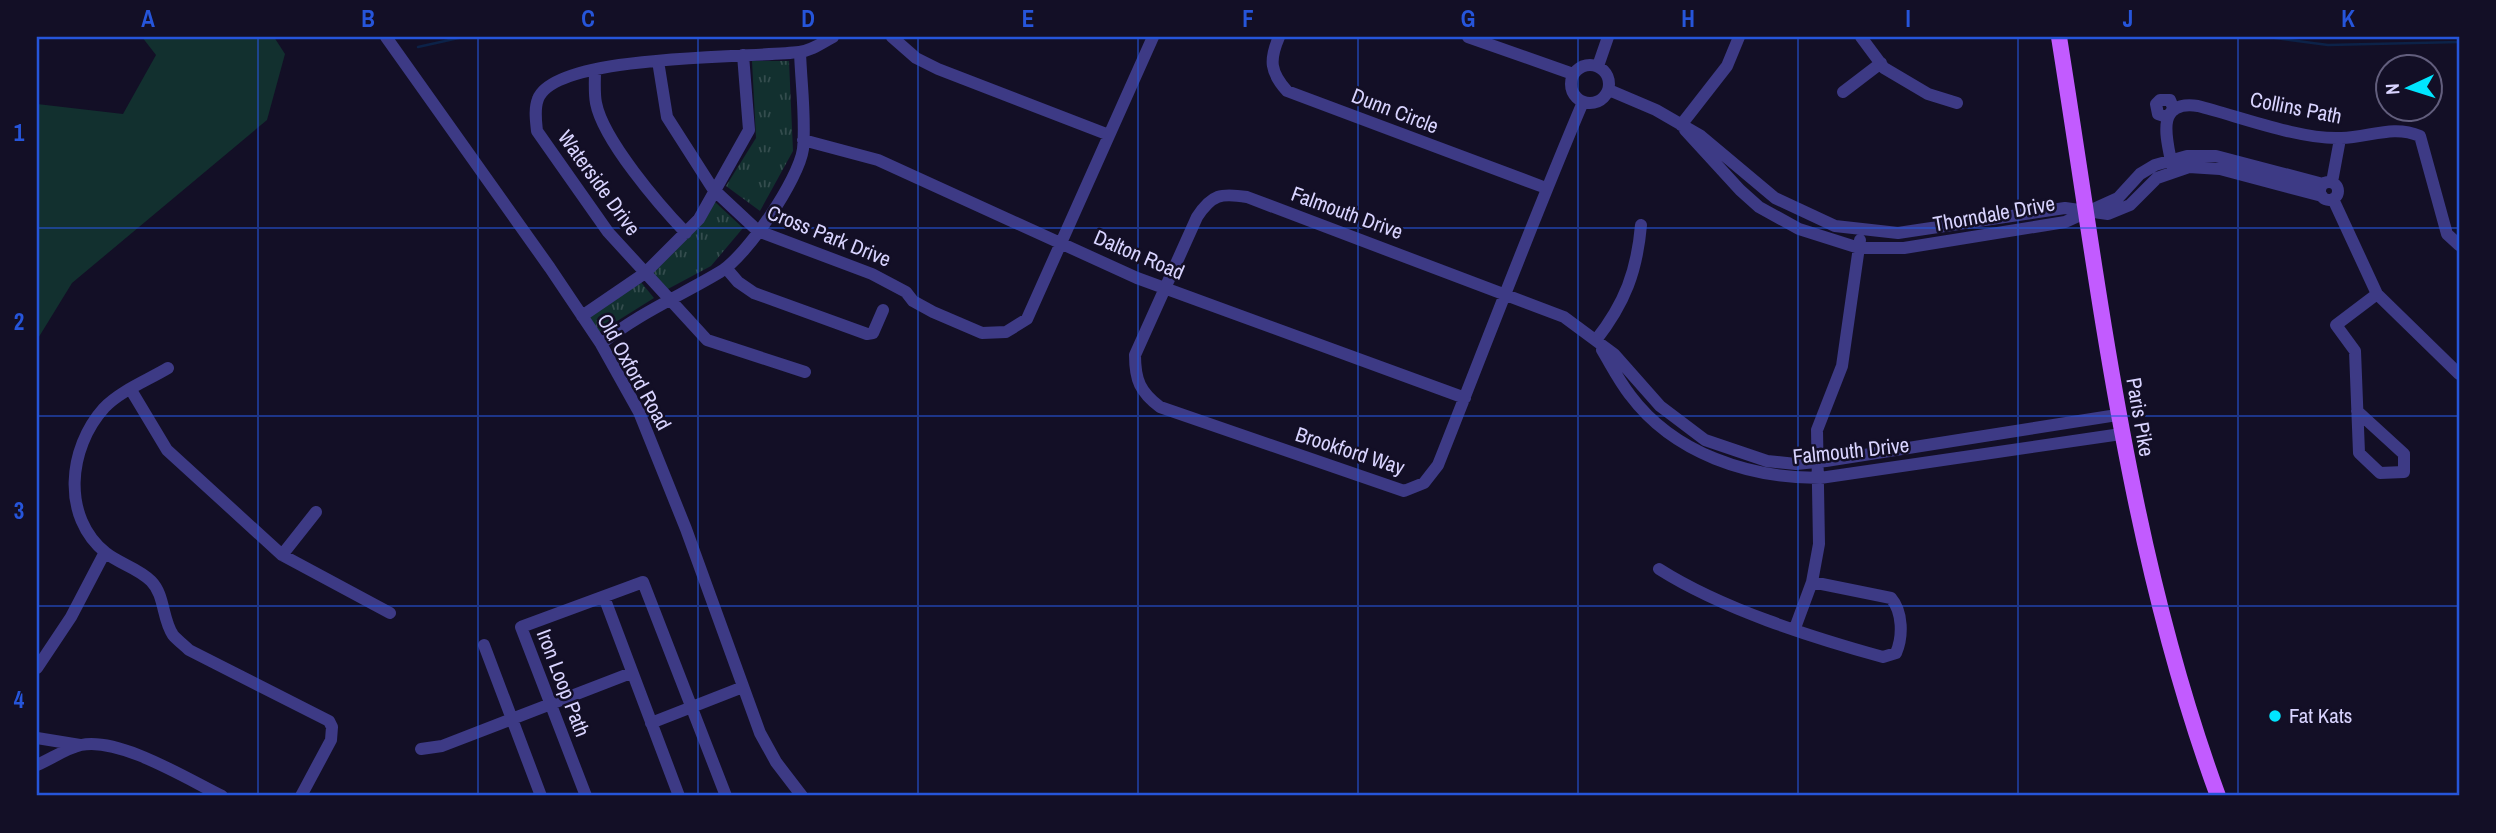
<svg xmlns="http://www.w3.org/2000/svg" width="2496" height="833" font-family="'Archivo Narrow',sans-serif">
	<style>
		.green { fill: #12302f }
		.park { fill: url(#park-tufts) }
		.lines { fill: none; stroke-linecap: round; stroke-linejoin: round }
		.stream { stroke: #0c2248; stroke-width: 2.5 }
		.minor { stroke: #3d3a85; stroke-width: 12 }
		.major { stroke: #c25bff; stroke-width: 16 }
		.grid { fill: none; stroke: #2655da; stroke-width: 2; stroke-opacity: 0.55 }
		.poi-dot { fill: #00e5ff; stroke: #130f26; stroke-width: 2.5 }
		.labels { text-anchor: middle; stroke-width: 5; stroke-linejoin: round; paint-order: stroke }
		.street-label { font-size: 21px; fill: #d9d4ff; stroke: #130f26 }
		.poi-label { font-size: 21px; fill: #d9d4ff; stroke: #130f26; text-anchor: start }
		.neatline { fill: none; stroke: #2655da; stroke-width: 2.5 }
		.grid-label { font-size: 23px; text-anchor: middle; font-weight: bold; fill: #2655da }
	</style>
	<defs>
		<pattern id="park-tufts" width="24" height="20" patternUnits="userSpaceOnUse" patternTransform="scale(1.75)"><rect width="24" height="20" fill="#12302f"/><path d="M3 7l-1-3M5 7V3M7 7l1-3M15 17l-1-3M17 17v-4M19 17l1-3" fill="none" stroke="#344d4e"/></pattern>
	</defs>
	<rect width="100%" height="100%" fill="#130f26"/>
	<path class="green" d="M142 37H274L285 54 267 120 72 283 37 340V104L123 114 156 55Z"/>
	<path class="park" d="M752 61H789L793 151 760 211 726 186 756 138Z
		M714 201 743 228 711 266 666 290 651 274Z
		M640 281 654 298 598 333 587 317Z"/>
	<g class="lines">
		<path class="stream" d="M2268 37 2328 45 2459 42
			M418 47 463 37"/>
		<path class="minor" d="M386 37 550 268 601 344 639 412 686 529 760 733 776 762 802 796
			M892 37 916 58 938 69 1109 135
			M1279 37C1269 60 1270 72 1287 91L1546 188
			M1468 37 1573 74
			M1861 37 1884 68 1928 94 1957 103
			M658 61 667 117 713 189 758 231 872 274 906 292 913 301 933 312 982 333 1006 332 1027 319 1153 37
			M1571 84a19 19 0 1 1 38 0a19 19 0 1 1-38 0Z
			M1598 66 1608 37
			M595 70C595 81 594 93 596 103 603 140 660 206 686 233
			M1609 90 1656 110 1701 136 1775 198 1835 226 1898 233 2065 208 2108 214 2130 205 2157 178 2189 167 2220 169 2322 196
			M1843 92 1881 63
			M1583 102C1532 222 1486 344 1438 465L1424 483 1404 491 1160 407C1140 392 1135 380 1135 355L1197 217C1212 194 1221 193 1247 197L1564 317 1614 354 1660 406 1705 440 1767 461 1796 464 1826 461 2117 415
			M2167 117 2158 114 2156 104 2160 100H2170L2174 110
			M1681 125 1727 66 1739 37
			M1685 130 1740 190 1759 207 1799 229 1859 248H1904L2065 222 2118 198 2140 174 2155 165 2187 156H2216L2323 184
			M803 140 878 160 1137 278 1465 398
			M2172 166C2167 139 2154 100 2198 106 2238 116 2301 140 2341 138 2369 138 2392 124 2420 136L2447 234 2459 245
			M2332 182 2340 139
			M2320 191a9 9 0 1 1 18 0a9 9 0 1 1-18 0Z
			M2333 199 2377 294 2459 374
			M726 268 738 282 754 293 867 334 873 333 883 310
			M582 316 645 273 699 219 749 130 743 55
			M1596 340C1625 303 1637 271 1641 225
			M601 344C637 314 680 296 720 272 747 256 799 179 803 149 806 118 801 83 800 52
			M1602 350C1611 365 1619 381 1630 395 1674 454 1749 478 1820 478L2121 434
			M168 368C148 380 120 391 104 408 68 448 61 517 106 553 120 564 138 568 151 581 165 595 162 619 173 635 177 640 184 645 189 650L329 721 332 727 331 740 301 796
			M805 372 707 340 608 232 537 131C536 121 534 109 538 99 555 53 753 58 799 52 811 51 822 43 833 37
			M131 390 167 450 282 555 390 613
			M2357 411 2404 454V472L2380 473 2359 453 2355 351 2336 325 2377 294
			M282 555 316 512
			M1659 569C1722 609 1811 637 1883 657L1896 653C1903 637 1903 612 1891 598L1812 582
			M604 597 679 796
			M1795 628 1812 582 1819 544 1817 430 1842 366 1860 240
			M484 645 541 796
			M37 668 71 617 105 552
			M651 723 743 687
			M37 738 80 745
			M421 749 442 746 631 673
			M37 765C51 759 67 748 81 745 120 737 187 779 222 796
			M586 796 521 627 643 582 726 796"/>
		<path class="major" d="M2059 37C2100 293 2128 551 2218 796"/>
	</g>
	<path class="grid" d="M258 37V796M478 37V796M698 37V796M918 37V796M1138 37V796M1358 37V796M1578 37V796M1798 37V796M2018 37V796M2238 37V796M37 228H2459M37 416H2459M37 606H2459"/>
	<circle class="poi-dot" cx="2275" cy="716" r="7"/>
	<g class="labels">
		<g class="street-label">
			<text transform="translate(2296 108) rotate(11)" y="7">Collins Path</text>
			<text transform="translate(1395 111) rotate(21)" y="7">Dunn Circle</text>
			<text transform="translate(599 183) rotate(54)" y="7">Waterside Drive</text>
			<text transform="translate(1347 213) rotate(20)" y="7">Falmouth Drive</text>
			<text transform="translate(1994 214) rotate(-10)" y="7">Thorndale Drive</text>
			<text transform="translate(829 236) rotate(22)" y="7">Cross Park Drive</text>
			<text transform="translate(1139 255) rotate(23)" y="7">Dalton Road</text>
			<text transform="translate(634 372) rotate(61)" y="7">Old Oxford Road</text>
			<text transform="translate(2140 417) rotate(80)" y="7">Paris Pike</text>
			<text transform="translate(1350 451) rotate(18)" y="7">Brookford Way</text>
			<text transform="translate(1851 451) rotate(-6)" y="7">Falmouth Drive</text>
			<text transform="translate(563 683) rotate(69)" y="7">Iron Loop Path</text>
		</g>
		<g class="poi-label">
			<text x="2289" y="723">Fat Kats</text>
		</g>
	</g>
	<rect width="2496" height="833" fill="none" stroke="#130f26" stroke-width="77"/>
	<g transform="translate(2409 88) rotate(266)"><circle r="33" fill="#130f26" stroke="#625e7d" stroke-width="2"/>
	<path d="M0-5L12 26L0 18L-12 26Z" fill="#00e5ff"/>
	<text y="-10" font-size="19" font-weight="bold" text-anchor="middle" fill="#d9d4ff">N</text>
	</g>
	<rect x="38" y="38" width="2420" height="756" class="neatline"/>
	<g class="grid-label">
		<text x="148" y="27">A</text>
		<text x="368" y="27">B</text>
		<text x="588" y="27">C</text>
		<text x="808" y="27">D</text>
		<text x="1028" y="27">E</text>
		<text x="1248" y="27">F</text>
		<text x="1468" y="27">G</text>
		<text x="1688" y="27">H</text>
		<text x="1908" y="27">I</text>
		<text x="2128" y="27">J</text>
		<text x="2348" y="27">K</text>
		<text x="19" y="141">1</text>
		<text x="19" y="330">2</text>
		<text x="19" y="519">3</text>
		<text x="19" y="708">4</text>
	</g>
</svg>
